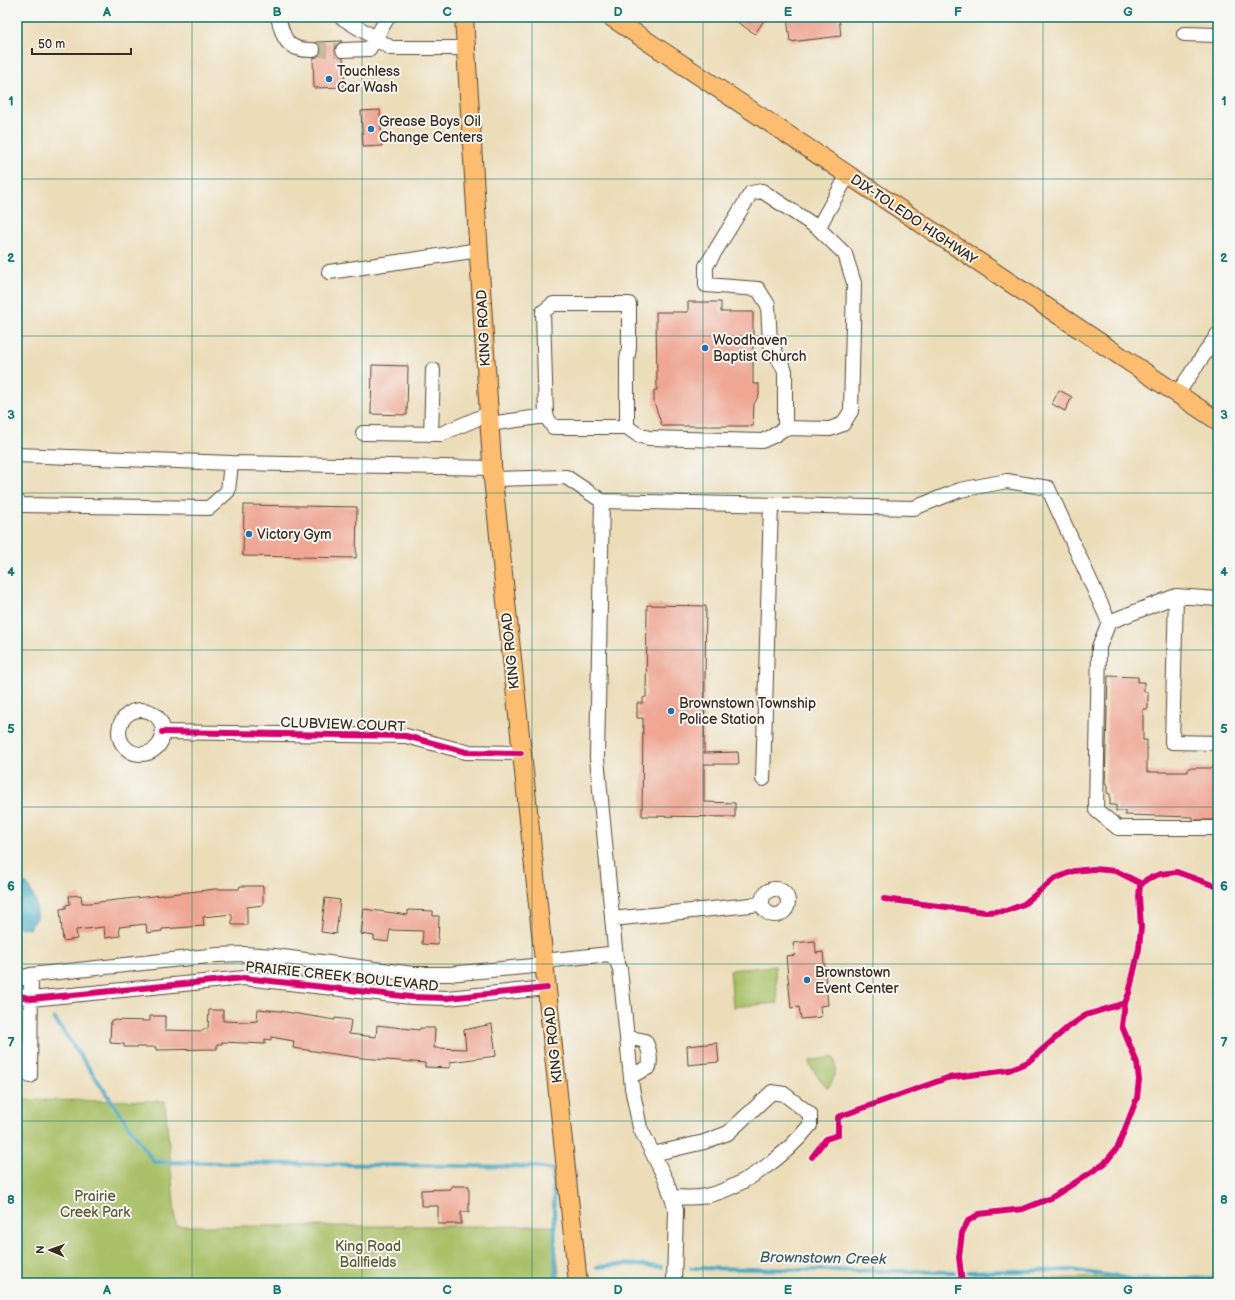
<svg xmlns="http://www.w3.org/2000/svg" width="1235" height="1300" font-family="'Balsamiq Sans',sans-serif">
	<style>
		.green { fill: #a8c066; stroke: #727542 }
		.water { fill: #45a8c4; stroke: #406971 }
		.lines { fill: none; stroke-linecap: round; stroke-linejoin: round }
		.stream { stroke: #45a8c4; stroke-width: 4 }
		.building { fill: #efa794 }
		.minor-tunnel { stroke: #c9b99a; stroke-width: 14; stroke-dasharray: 14 7; stroke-linecap: butt }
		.minor-casing { stroke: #564535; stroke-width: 16 }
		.major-casing { stroke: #564535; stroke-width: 20 }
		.minor { stroke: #fff; stroke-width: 14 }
		.major { stroke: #fcbd6f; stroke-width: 18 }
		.cycleway-casing { stroke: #f6f6f2; stroke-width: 8 }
		.cycleway { stroke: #d6006c; stroke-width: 6 }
		.grid { fill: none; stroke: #0f766e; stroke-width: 1; stroke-opacity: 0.55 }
		.poi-dot { fill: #1f6fb2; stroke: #f6f6f2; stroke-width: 1.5 }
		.labels { text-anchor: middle; stroke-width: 4; stroke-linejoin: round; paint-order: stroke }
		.poi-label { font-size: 14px; fill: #3b2a1e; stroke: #f6f6f2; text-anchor: start }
		.street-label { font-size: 14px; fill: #3b2a1e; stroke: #f6f6f2 }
		.park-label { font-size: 14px; fill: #5c5734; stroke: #f6f6f2 }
		.water-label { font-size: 15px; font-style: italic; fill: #3f5c60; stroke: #f6f6f2 }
		.neatline { fill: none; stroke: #0f766e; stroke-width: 1.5 }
		.grid-label { font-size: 13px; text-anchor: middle; font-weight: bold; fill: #0f766e }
	</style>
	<rect width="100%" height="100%" fill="#f6f6f2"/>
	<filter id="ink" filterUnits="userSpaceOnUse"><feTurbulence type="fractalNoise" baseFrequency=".025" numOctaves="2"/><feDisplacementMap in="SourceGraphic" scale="8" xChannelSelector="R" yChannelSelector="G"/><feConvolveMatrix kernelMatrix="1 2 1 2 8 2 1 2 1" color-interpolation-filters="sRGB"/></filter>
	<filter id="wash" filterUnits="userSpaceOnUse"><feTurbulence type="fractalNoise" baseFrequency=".012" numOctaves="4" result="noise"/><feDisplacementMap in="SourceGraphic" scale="16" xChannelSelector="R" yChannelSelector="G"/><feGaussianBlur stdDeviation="0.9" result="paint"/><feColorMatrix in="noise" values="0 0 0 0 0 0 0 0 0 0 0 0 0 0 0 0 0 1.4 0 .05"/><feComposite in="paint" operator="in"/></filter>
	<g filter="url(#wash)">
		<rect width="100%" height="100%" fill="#ecddb9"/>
		<path class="green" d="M775 966 778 1003 733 1007 730 970Z
			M833 1057C839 1065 834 1080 828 1088L826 1087 810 1066V1061Z
			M17 1100 165 1101 176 1226H554L560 1283H17Z
			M941 1278H1218V1283H941Z"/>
		<path class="water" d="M17 882 27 884 36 901 37 918 30 929 21 928 17 925Z"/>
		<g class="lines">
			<path class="stream" d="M54 1018 154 1162 537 1167 553 1170 556 1283
				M597 1267 626 1264 661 1267
				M691 1268 954 1272
				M968 1272 1071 1270 1140 1280 1218 1278"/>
		</g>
		<g id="blocks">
			<path class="building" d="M730 17H766L755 34Z
				M787 17H839L841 36 790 42Z
				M342 41 336 46 335 51 339 57 343 58 345 87 314 88 313 58 317 57 321 51 320 46 316 42Z
				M380 110 382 146 363 147 361 111Z
				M688 302H721V312H753V384H759V395L754 404 753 426H662L654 402V390H657L656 312H688Z
				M372 365 408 366 407 415 371 414Z
				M1059 390 1072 397 1065 411 1052 404Z
				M244 505 357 507 356 558 243 556Z
				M647 605 706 606 704 753 738 752 739 764H704V802L735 803V817L642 816 643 718H637V703H643V698L646 697Z
				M1108 676 1138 677V682H1144V692H1148V709H1143V740H1147V772H1188V768H1218V820H1193V817L1125 815V811H1116V805H1110V794L1107 793V784H1105Z
				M240 886H263V905L247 907V925H232V914L203 917 204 926 162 929V931L147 933 146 924 119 927 120 936 105 938 104 927 76 930 77 939 63 941 60 909 66 908V905L70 904 69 896 81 895 82 903H90L216 889H239Z
				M325 898 340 900 336 934 321 932Z
				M364 909 408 915V910L433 911V916H439L438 945 422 944 423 931 390 930 388 942 374 940V936L361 934Z
				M815 941 816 953 823 952 828 1005 820 1006 821 1017 801 1019 799 1007 791 1008 786 956 795 955 793 943Z
				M258 1009 280 1011 335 1020V1018L351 1020 349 1034 376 1037 377 1025 419 1030 420 1028H435L434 1048 466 1049 464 1030 492 1024 496 1056 450 1062V1068L425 1067V1063L362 1058 293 1048 294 1041 271 1037V1040L265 1039V1044L222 1042V1044H217V1049L156 1050V1047H124V1044L110 1043 111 1020 150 1021V1016H165V1030L203 1031V1029H208L209 1010H223V1021L248 1022 257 1021Z
				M717 1043 719 1062 688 1065 687 1046Z
				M451 1186H469V1212H461V1224H438V1206H421V1190L451 1189Z"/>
		</g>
	</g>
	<g filter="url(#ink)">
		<use href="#blocks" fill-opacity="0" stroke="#564535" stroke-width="1"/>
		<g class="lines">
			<path class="minor-tunnel" d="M313 50H343"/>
			<g class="minor-casing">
				<path id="minor" d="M278 17C284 40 287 51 313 50
					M341 17 391 48H466
					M1184 34 1218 35
					M343 50 369 49 388 17
					M329 272 479 250
					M1177 394 1218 334
					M546 416 543 312 553 304H629V348L627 360V427
					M489 424 546 416 553 427H627L638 435 649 438 762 441 773 436 785 428 830 429 843 424 851 411 854 283 845 254 818 228 848 175
					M785 428V371L770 342 768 305 758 289 706 285V266L751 193 762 191 818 228
					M363 433 441 434 488 414
					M431 434 433 370
					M17 455 231 463 492 468
					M493 479 566 477 602 501 914 508 960 490 1007 481 1048 488 1109 622 1099 647 1096 810 1118 828H1218
					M17 501 22 505 209 508 228 491 231 463
					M602 501 597 758 616 959
					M1176 596 1172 742 1218 743
					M1109 622 1176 596 1218 599
					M119 732a22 22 0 1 1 44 0a22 22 0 1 1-44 0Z
					M162 732 406 736 466 752 521 753
					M763 779 771 505
					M762 902a13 13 0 1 1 26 0a13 13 0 1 1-26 0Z
					M612 919 761 904
					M543 961 609 954 616 959 620 969 632 1088 640 1128 666 1180 676 1210 674 1283
					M17 979 31 975 218 955 243 954 275 956 413 974H449L544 965
					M17 995 31 999 244 978 411 997 447 998 547 988
					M627 1037 645 1041C650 1050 651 1057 649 1067L631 1076
					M30 1076 31 975
					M653 1154 704 1142 728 1133 772 1092 784 1094 810 1114V1125C786 1156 739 1191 700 1197 691 1198 681 1197 672 1197"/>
			</g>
			<g class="major-casing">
				<path id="major" d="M464 17 493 479 578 1283
					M611 17 1218 421"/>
			</g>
			<use href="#minor" class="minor"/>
			<use href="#major" class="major"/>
			<g class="cycleway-casing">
				<path id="cycleway" d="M162 732 406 736 466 752 521 753
					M884 899 985 912 1006 911 1024 904 1054 879 1074 871 1094 869 1116 871 1142 884
					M17 995 31 999 244 978 411 997 447 998 547 988
					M812 1157 826 1139 838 1135V1117L947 1078 1009 1070 1028 1062 1067 1028 1086 1015 1125 1003
					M962 1283 959 1257 962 1233 968 1221 979 1214 1023 1209 1051 1198 1104 1164 1118 1147 1137 1098 1139 1080 1137 1063 1122 1026 1125 1003 1129 993 1139 949 1141 927 1139 896 1140 886 1147 879 1160 874 1177 872 1218 887"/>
			</g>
			<use href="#cycleway" class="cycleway"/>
		</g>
	</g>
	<path class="grid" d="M192 17V1283M362 17V1283M532 17V1283M703 17V1283M873 17V1283M1043 17V1283M17 179H1218M17 336H1218M17 493H1218M17 650H1218M17 807H1218M17 964H1218M17 1121H1218"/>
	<g class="poi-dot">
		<circle cx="329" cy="79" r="4"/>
		<circle cx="371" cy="129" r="4"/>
		<circle cx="705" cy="348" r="4"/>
		<circle cx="249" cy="534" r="4"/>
		<circle cx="671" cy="711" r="4"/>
		<circle cx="807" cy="980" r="4"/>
	</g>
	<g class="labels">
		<g class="poi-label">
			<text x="337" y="76">Touchless<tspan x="337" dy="16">Car Wash</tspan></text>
			<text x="379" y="126">Grease Boys Oil<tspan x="379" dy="16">Change Centers</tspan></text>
			<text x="713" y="345">Woodhaven<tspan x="713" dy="16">Baptist Church</tspan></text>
			<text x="257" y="539">Victory Gym</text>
			<text x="679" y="708">Brownstown Township<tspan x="679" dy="16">Police Station</tspan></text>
			<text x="815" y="977">Brownstown<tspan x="815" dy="16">Event Center</tspan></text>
		</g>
		<g class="street-label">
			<text transform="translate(914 219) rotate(34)" y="5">DIX-TOLEDO HIGHWAY</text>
			<text transform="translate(483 328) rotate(-93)" y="5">KING ROAD</text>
			<text transform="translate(510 651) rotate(-96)" y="5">KING ROAD</text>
			<text transform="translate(343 724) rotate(2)" y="5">CLUBVIEW COURT</text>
			<text transform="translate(342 976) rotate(6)" y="5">PRAIRIE CREEK BOULEVARD</text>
			<text transform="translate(553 1045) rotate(-96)" y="5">KING ROAD</text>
		</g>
		<g class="park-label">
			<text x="95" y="1201">Prairie<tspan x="95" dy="16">Creek Park</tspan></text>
			<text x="368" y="1251">King Road<tspan x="368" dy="16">Ballfields</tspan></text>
		</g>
		<g class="water-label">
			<text transform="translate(823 1258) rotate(1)" y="5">Brownstown Creek</text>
		</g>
	</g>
	<rect width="1235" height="1300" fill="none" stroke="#f6f6f2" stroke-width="44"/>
	<g transform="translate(50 1250) rotate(272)" stroke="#f6f6f2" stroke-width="3" paint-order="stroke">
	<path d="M0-3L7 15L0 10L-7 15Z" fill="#3b2a1e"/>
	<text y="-6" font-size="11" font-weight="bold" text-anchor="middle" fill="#3b2a1e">N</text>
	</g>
	<path d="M32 48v6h99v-6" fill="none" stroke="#3b2a1e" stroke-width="2"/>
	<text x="38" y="48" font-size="12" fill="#3b2a1e" stroke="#f6f6f2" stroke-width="3" paint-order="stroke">50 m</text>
	<rect x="22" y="22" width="1191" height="1256" class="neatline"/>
	<g class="grid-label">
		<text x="107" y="16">A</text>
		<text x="277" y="16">B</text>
		<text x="447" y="16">C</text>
		<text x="618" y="16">D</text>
		<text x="788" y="16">E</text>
		<text x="958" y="16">F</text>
		<text x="1128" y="16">G</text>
		<text x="11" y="105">1</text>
		<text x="1224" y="105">1</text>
		<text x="11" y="262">2</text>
		<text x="1224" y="262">2</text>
		<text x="11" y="419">3</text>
		<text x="1224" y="419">3</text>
		<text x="11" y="576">4</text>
		<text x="1224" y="576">4</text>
		<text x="11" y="733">5</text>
		<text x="1224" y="733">5</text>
		<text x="11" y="890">6</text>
		<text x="1224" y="890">6</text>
		<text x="11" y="1047">7</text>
		<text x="1224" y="1047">7</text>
		<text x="11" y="1204">8</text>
		<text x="1224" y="1204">8</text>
		<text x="107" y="1294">A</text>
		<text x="277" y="1294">B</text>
		<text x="447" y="1294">C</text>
		<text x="618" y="1294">D</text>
		<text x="788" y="1294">E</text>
		<text x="958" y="1294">F</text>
		<text x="1128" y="1294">G</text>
	</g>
</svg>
